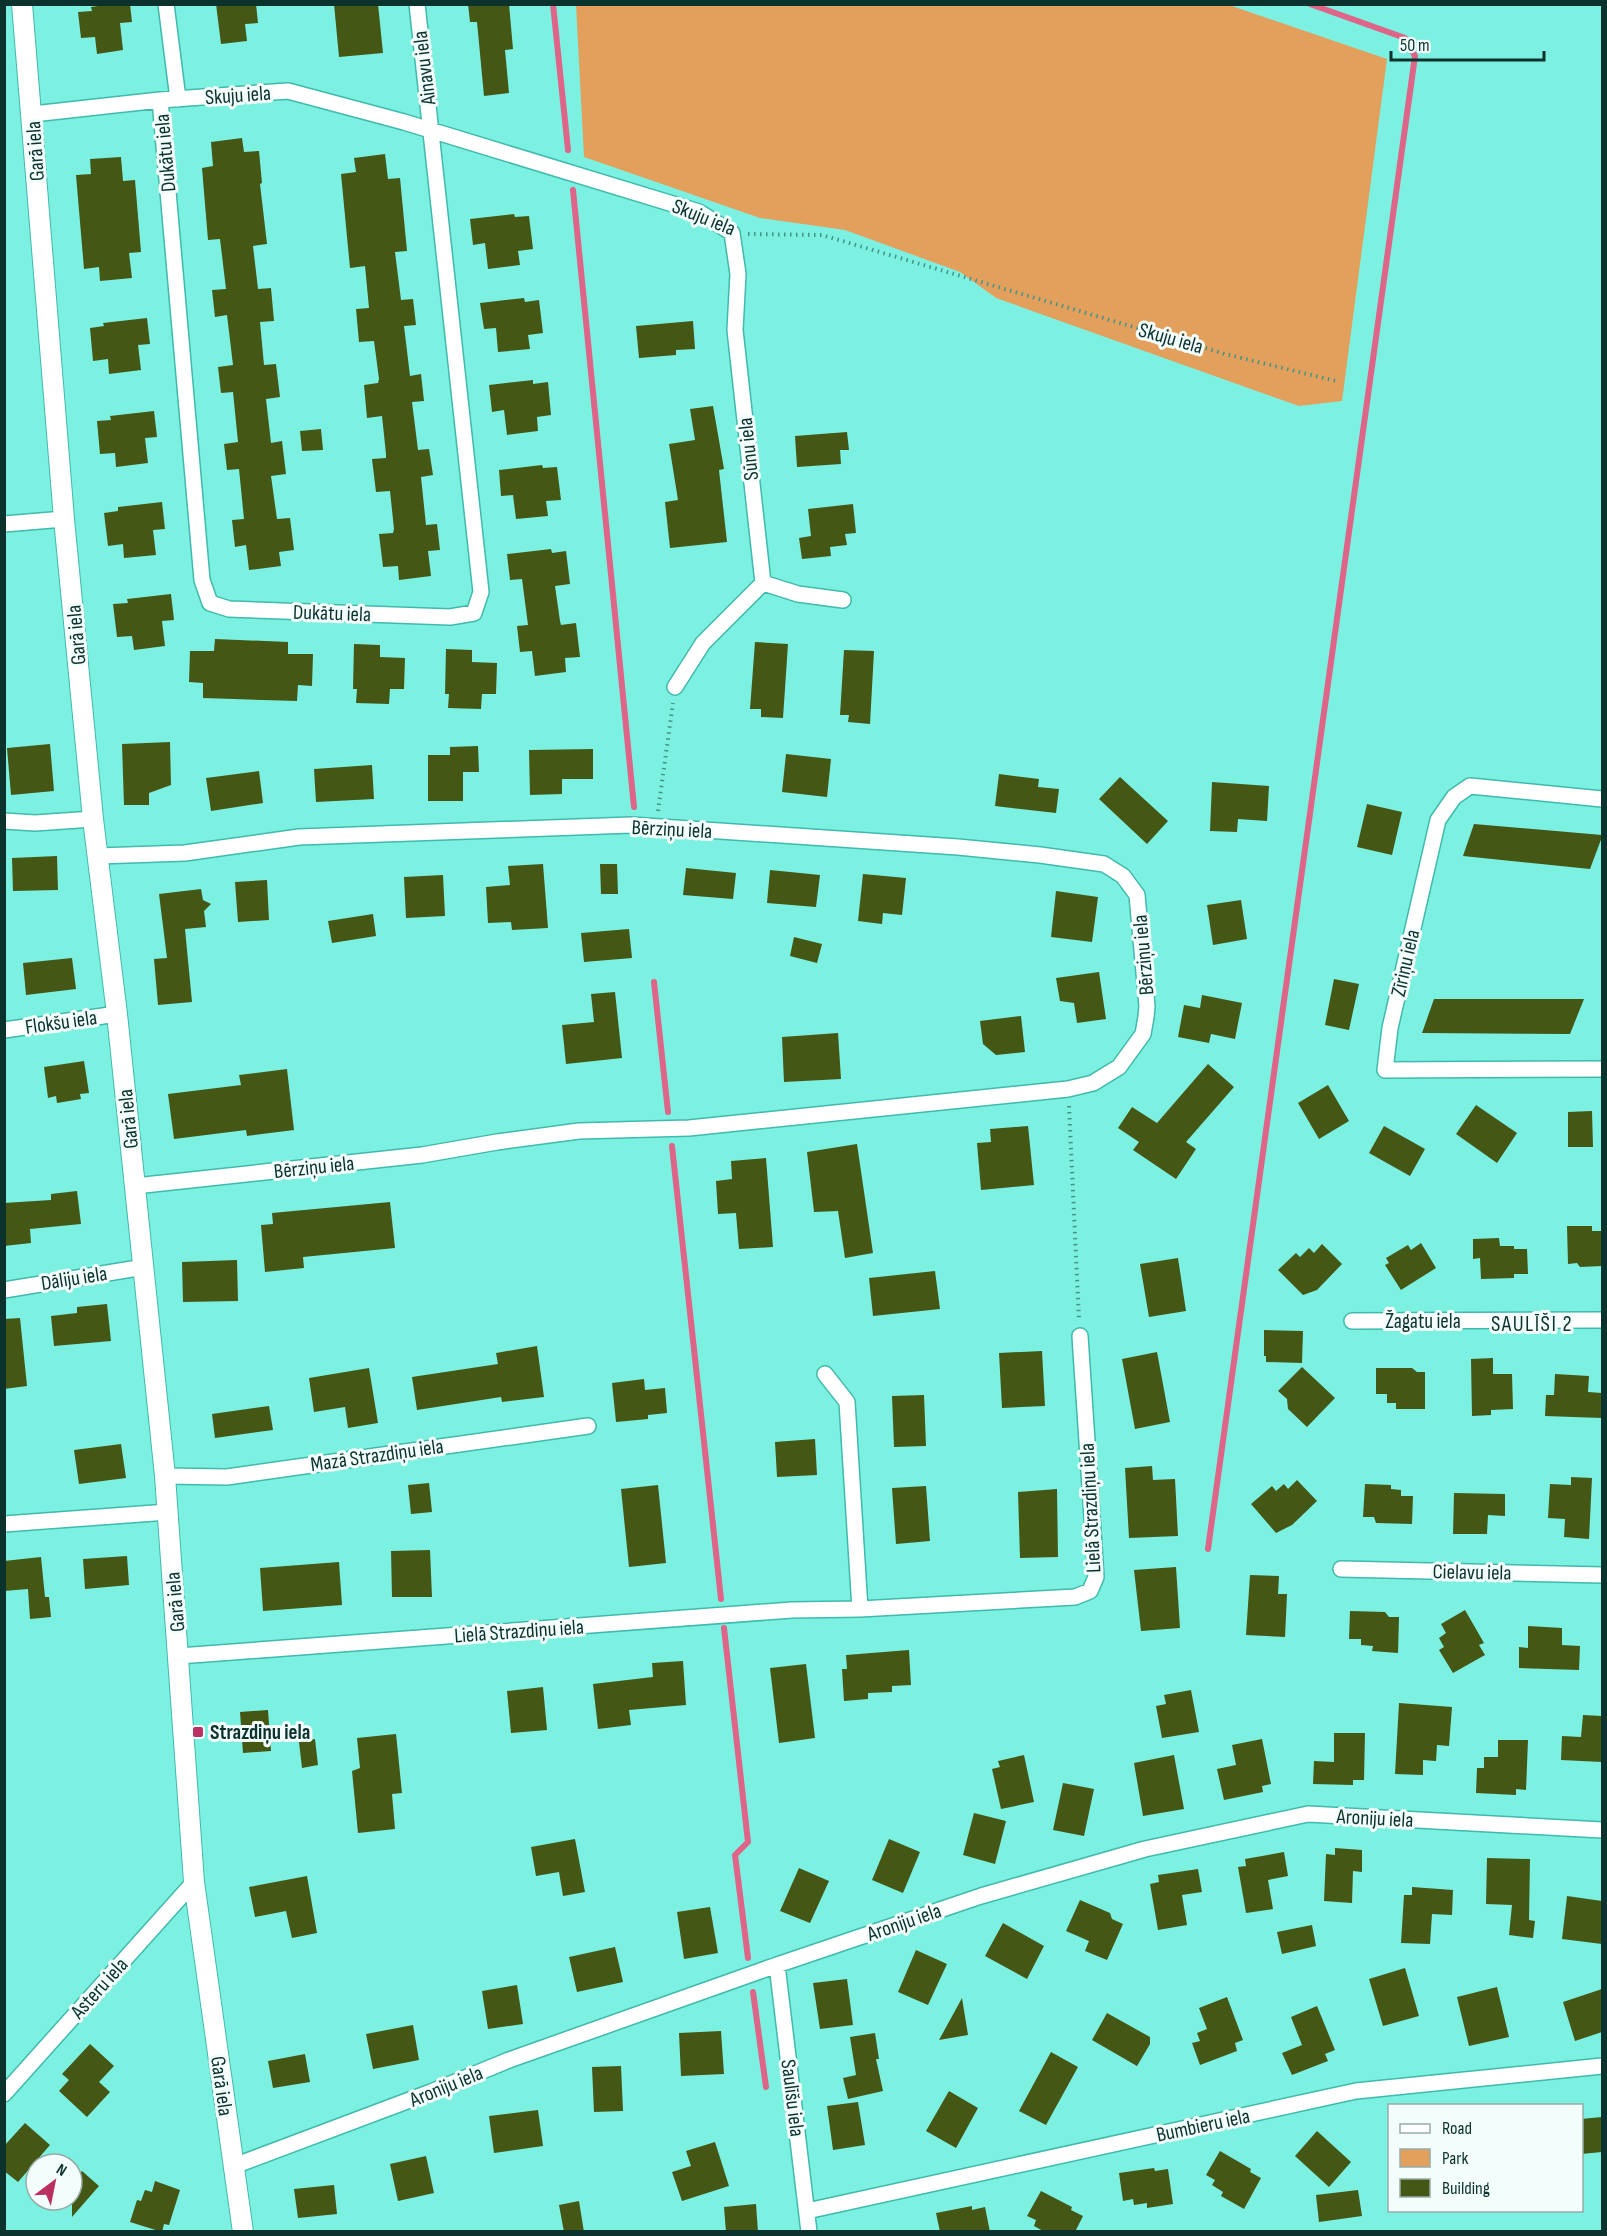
<svg xmlns="http://www.w3.org/2000/svg" width="1607" height="2236" font-family="'Sofia Sans Condensed',sans-serif">
	<style>
		.green { fill: #e3a05d }
		.lines { fill: none; stroke-linecap: round; stroke-linejoin: round }
		.stream { stroke: #de6588; stroke-width: 6 }
		.building { fill: #455715 }
		.minor-casing { stroke: #3fbaac; stroke-width: 18 }
		.tertiary-casing { stroke: #3fbaac; stroke-width: 22 }
		.path { stroke: #45948a; stroke-width: 4; stroke-dasharray: 1.5 4.5; stroke-linecap: butt }
		.minor { stroke: #fff; stroke-width: 15 }
		.tertiary { stroke: #fff; stroke-width: 20 }
		.poi-dot { fill: #bc2f62; stroke: #f3fdfb; stroke-width: 2 }
		.labels { text-anchor: middle; stroke-width: 6; stroke-linejoin: round; paint-order: stroke }
		.street-label { font-size: 21px; fill: #0b322d; stroke: #f3fdfb }
		.poi-label { font-size: 21px; font-weight: bold; fill: #0b322d; stroke: #f3fdfb; text-anchor: start }
		.neighbourhood-label { font-size: 22px; letter-spacing: 1.5px; fill: #0b322d; stroke: #f3fdfb }
	</style>
	<rect width="100%" height="100%" fill="#7cf1e2"/>
	<path class="green" d="M576 5H1229L1387 59 1342 401 1299 406 996 298 960 272 845 230 760 218 584 157Z"/>
	<g class="lines">
		<path class="stream" d="M553 4 568 150
			M573 190 634 807
			M654 982 668 1112
			M672 1146 721 1599
			M1208 1549 1415 56 1405 38 1310 4
			M724 1628 748 1842 735 1855 748 1958
			M753 1992 766 2087"/>
	</g>
	<path class="building" d="M111 4H130L132 22 120 23 123 50 97 54 95 37 81 38 78 12 92 11 91 7Z
		M216 4H256L258 23 245 24 247 41 221 44Z
		M334 4H378L383 53 339 57Z
		M468 4H509L513 49 505 50 509 93 484 96 477 22H470Z
		M242 138 244 152 259 151 262 183 260 184 267 244 253 246 258 289 271 288 274 321 260 322 264 365 276 364 280 397 266 399 271 443 282 441 286 474 271 476 277 519 290 518 294 550 279 552 281 566 249 570 246 545 235 547 232 520 244 519 239 469 227 470 224 444 238 442 233 392 221 393 218 367 233 365 227 315 215 317 212 290 226 289 220 239 208 240 202 168 213 166 211 142Z
		M385 154 388 179 400 178 407 251 395 252 401 300 413 299 416 325 404 326 410 376 421 374 424 401 412 402 418 450 429 449 433 475 421 477 426 525 437 524 440 550 428 551 431 576 399 580 398 566 383 567 379 534 393 533 394 529 390 491 376 492 372 459 386 458V454L382 416 367 418 364 385 378 383 379 379 374 341 359 342 356 309 369 308 365 266 350 268 341 174 356 172 354 158Z
		M121 157 123 181 135 180 141 252 129 253 132 278 100 281 99 267 84 269 76 175 91 174 90 159Z
		M514 214 515 217 529 216 533 249 518 251 520 265 488 269 485 243 473 245 470 219Z
		M524 298 525 302 539 300 543 333 528 335 530 349 498 352 496 328 484 329 480 303Z
		M147 318 150 344 138 345 141 370 109 374 108 359 93 361 90 328 104 326 103 323Z
		M693 321 695 349 676 350V355L639 358 636 326Z
		M533 380V384L548 382 551 415 537 417 538 431 507 435 504 410 492 412 489 385Z
		M713 406 724 469 719 470 727 542 670 548 665 502 678 500 669 444 695 440 690 409Z
		M154 411 157 437 145 438 148 463 116 467 115 453 100 454 97 421 111 420 110 416Z
		M321 429 323 450 302 451 300 431Z
		M847 432 849 450H840L841 464 797 467 795 436Z
		M542 465 543 468 557 467 561 500 546 501 548 516 516 519 513 495 501 496 499 470Z
		M162 502 165 529 153 530 156 555 124 558 123 544 108 546 104 513 118 511V507Z
		M853 504 856 533 845 534 847 545 830 547 831 556 802 559 799 538 811 536 808 509Z
		M551 549 552 553 566 551 570 584 555 586 560 621 561 625 576 623 580 657 565 658 566 672 535 676 532 651 520 652 517 626 528 625 522 579 510 580 507 554Z
		M171 594 174 620 162 621 165 646 134 650 132 636 117 637 113 604 128 603 127 599Z
		M215 639 288 642V654H313L312 686 298 685 297 701 203 698V683L189 682 190 651H214Z
		M755 642 788 644 783 718 761 717V709H750Z
		M354 644 380 645V657L405 658 404 689H390L389 704 356 703 357 689H353Z
		M446 649 472 650V662L497 663 496 694H482L481 709 448 708 449 694H445Z
		M844 650 874 651 870 724 848 722 849 715H840Z
		M170 742 171 785 149 793V805H124L122 744Z
		M50 744 54 791 11 795 7 748Z
		M478 746 479 772H463V801H428V755H450V747Z
		M593 749V779H562V794L530 795 529 750Z
		M786 754 831 759 827 797 782 792Z
		M372 765 374 799 316 802 314 769Z
		M259 771 263 803 211 811 206 778Z
		M999 774 1039 779 1038 787 1059 789 1056 813 995 806Z
		M1120 777 1168 821 1147 844 1099 799Z
		M1212 782 1269 786 1267 821 1238 819 1237 832 1210 831Z
		M1367 804 1402 812 1392 855 1357 847Z
		M1474 824 1602 835V837L1590 869 1463 856Z
		M57 856 58 890 13 891 12 858Z
		M543 864 548 928 512 930 511 922 488 923 486 887 510 885 508 866Z
		M600 864H617L618 894H601Z
		M686 868 736 873 733 899 683 895Z
		M770 870 820 875 816 907 767 903Z
		M863 874 906 878 902 915 883 913 882 924 858 921Z
		M443 875 445 916 406 918 404 877Z
		M267 880 269 920 238 922 235 882Z
		M201 889 203 900 211 904 204 911 206 927 185 929 192 1002 158 1005 154 959 167 958 159 894Z
		M1056 891 1098 897 1092 942 1051 937Z
		M1241 900 1247 939 1213 945 1207 905Z
		M373 914 376 936 332 943 328 921Z
		M629 929 632 958 584 962 581 933Z
		M794 937 822 944 817 963 790 956Z
		M72 958 76 989 26 995 23 963Z
		M1099 972 1106 1019 1077 1023 1074 1003 1060 1001 1056 978Z
		M1334 979 1359 984 1349 1030 1325 1025Z
		M615 992 622 1058 566 1064 562 1025 594 1022 591 994Z
		M1202 995 1242 1003 1235 1039 1211 1034 1209 1043 1178 1037 1184 1005 1200 1008Z
		M1434 999H1584L1570 1034 1422 1033Z
		M1021 1016 1025 1052 996 1055 983 1044 980 1021Z
		M838 1033 841 1079 784 1082 782 1037Z
		M84 1061 89 1093 80 1094 81 1099 57 1103 56 1096 48 1098 44 1067Z
		M1208 1064 1234 1087 1186 1142 1196 1149 1176 1179 1133 1150 1139 1142 1118 1128 1132 1107 1157 1123Z
		M287 1069 294 1130 247 1136 246 1130 174 1139 168 1094 241 1085 239 1075Z
		M1328 1085 1349 1121 1319 1139 1298 1103Z
		M1476 1105 1517 1133 1497 1163 1456 1134Z
		M1592 1111 1593 1147H1568V1112Z
		M1028 1126 1034 1185 981 1190 977 1143 991 1142 990 1129Z
		M1384 1126 1425 1149 1410 1176 1369 1153Z
		M857 1144 873 1253 845 1258 838 1211 814 1212 807 1152Z
		M766 1158 773 1247 739 1249 736 1213 718 1214 716 1181 732 1179 731 1161Z
		M77 1191 81 1224 30 1229 31 1243 4 1246V1203L51 1200V1194Z
		M390 1202 395 1248 303 1257 304 1268 265 1272 261 1225 273 1224 272 1213Z
		M1567 1226H1592V1231H1602V1266L1580 1267 1577 1263 1568 1264Z
		M1499 1238 1500 1246H1514V1249H1527L1528 1274H1514V1278L1481 1279 1480 1258 1473 1259V1239Z
		M1421 1243 1436 1268 1401 1290 1385 1265 1389 1263 1386 1258 1408 1245 1411 1250Z
		M1322 1244 1342 1264 1317 1290 1303 1295 1278 1270 1296 1253 1300 1257 1309 1248 1314 1253Z
		M1178 1258 1186 1311 1149 1317 1140 1264Z
		M237 1260 238 1301 183 1302 182 1262Z
		M935 1271 940 1309 873 1316 869 1278Z
		M107 1304 111 1341 54 1346 51 1316 77 1313V1307Z
		M20 1318 27 1386 4 1389V1319Z
		M1264 1330 1303 1331 1302 1363 1266 1362V1356H1264Z
		M537 1346 544 1397 502 1402 501 1397 417 1410 412 1377 498 1364 496 1353Z
		M1042 1351 1045 1406 1002 1408 999 1353Z
		M1157 1352 1170 1422 1135 1429 1122 1359Z
		M1493 1358V1374H1512L1513 1409 1491 1410V1415L1472 1416 1471 1359Z
		M1302 1367 1335 1398 1307 1427 1288 1409 1287 1399 1278 1391Z
		M369 1368 378 1423 348 1428 345 1407 314 1412 309 1378Z
		M1376 1368H1412L1417 1372H1425V1409H1396V1403H1387V1394H1376Z
		M1555 1374 1589 1376 1588 1392 1602 1393V1418L1545 1416 1546 1395H1554Z
		M644 1379 645 1390 665 1388 667 1413 648 1415V1419L616 1422 612 1383Z
		M924 1395 926 1446 894 1447 892 1396Z
		M269 1406 273 1430 215 1438 212 1414Z
		M815 1439 817 1475 777 1477 775 1442Z
		M121 1444 126 1478 79 1484 74 1450Z
		M1152 1466 1153 1480 1175 1479 1178 1536 1129 1538 1125 1468Z
		M1571 1477 1592 1478 1589 1539 1564 1537 1565 1519 1548 1518 1550 1484 1571 1485Z
		M1297 1480 1317 1501 1292 1525 1276 1533 1251 1504 1272 1486 1276 1491 1284 1484 1288 1489Z
		M429 1483 432 1512 411 1514 408 1485Z
		M1365 1484 1391 1485V1489L1401 1490V1496H1413L1412 1524 1376 1523 1374 1517H1363Z
		M658 1485 666 1563 629 1567 621 1489Z
		M926 1486 930 1541 896 1544 892 1488Z
		M1057 1489 1058 1557 1020 1558 1018 1492Z
		M1454 1493 1505 1494V1516L1488 1515 1487 1534H1453Z
		M430 1550 432 1597H392L391 1551Z
		M127 1556 129 1585 85 1589 83 1559Z
		M41 1557 45 1597H49L51 1617 30 1619 28 1589 4 1591V1561Z
		M339 1562 342 1605 263 1611 260 1568Z
		M1176 1567 1180 1628 1141 1631 1134 1570Z
		M1250 1575 1279 1576 1278 1594H1287L1285 1637 1246 1635Z
		M1465 1610 1484 1643 1479 1645 1485 1655 1453 1673 1439 1650 1444 1647 1439 1638 1446 1633 1441 1624Z
		M1350 1611 1385 1612 1389 1617H1399L1398 1653 1372 1651 1373 1646 1361 1645V1639H1349Z
		M1528 1626 1562 1628V1645L1580 1646 1579 1670 1519 1668V1647L1528 1648Z
		M909 1650 911 1685 892 1686V1692L868 1693V1699L844 1701 842 1669H847L846 1655Z
		M683 1661 686 1705 629 1710 631 1725 598 1729 593 1684 653 1677 652 1663Z
		M806 1664 815 1738 779 1743 770 1668Z
		M543 1687 547 1730 511 1733 507 1691Z
		M1191 1690 1199 1732 1162 1738 1156 1706 1166 1704 1164 1695Z
		M1399 1703 1452 1707 1449 1746 1437 1745 1436 1761 1423 1760V1775L1395 1774Z
		M268 1710 271 1751 243 1753 240 1712Z
		M1583 1715 1602 1716V1762L1561 1760 1562 1736 1581 1737Z
		M1334 1733H1365L1364 1780H1353V1785L1313 1784 1314 1761 1334 1762Z
		M396 1734 402 1793 392 1794 395 1829 358 1833 352 1771 360 1768 357 1738Z
		M315 1739 318 1765 302 1768 299 1742Z
		M1262 1739 1271 1784 1262 1786 1263 1792 1224 1800 1217 1769 1236 1765 1232 1745Z
		M1498 1740H1528L1526 1790 1516 1789V1795L1476 1793 1477 1768H1484V1757H1498Z
		M1024 1755 1034 1802 1001 1809 992 1769 1000 1767 998 1761Z
		M1174 1755 1184 1809 1143 1816 1134 1763Z
		M1063 1783 1094 1789 1084 1836 1053 1830Z
		M974 1813 1006 1821 995 1864 963 1855Z
		M575 1839 585 1892 563 1896 559 1872 536 1876 531 1847Z
		M889 1839 920 1852 903 1893 872 1880Z
		M1335 1848 1362 1850V1872L1353 1871 1352 1903 1324 1901 1326 1854 1335 1855Z
		M1284 1852 1288 1876 1268 1880 1273 1909 1246 1913 1238 1867 1246 1866 1245 1859Z
		M1487 1858 1530 1859 1529 1920 1535 1921 1533 1938 1509 1935 1512 1905 1486 1904Z
		M799 1868 829 1881 810 1923 780 1911Z
		M1198 1869 1202 1892 1182 1895 1187 1925 1158 1930 1150 1884 1159 1882 1158 1875Z
		M307 1876 317 1933 292 1938 286 1911 255 1917 249 1887Z
		M1412 1887 1453 1890 1452 1915 1432 1914 1430 1944 1401 1943 1404 1895H1412Z
		M1567 1896 1602 1901V1944L1562 1939Z
		M1080 1900 1110 1913 1112 1919 1123 1924 1107 1960 1085 1951 1089 1941 1066 1931Z
		M710 1907 718 1953 684 1959 677 1912Z
		M1003 1923 1044 1946 1027 1979 985 1956Z
		M1312 1925 1316 1946 1282 1954 1277 1932Z
		M615 1947 623 1982 577 1992 569 1957Z
		M916 1950 947 1964 928 2005 898 1992Z
		M1405 1968 1419 2016 1383 2026 1369 1979Z
		M847 1979 853 2025 820 2029 813 1983Z
		M517 1985 523 2024 488 2029 482 1991Z
		M1497 1987 1509 2037 1469 2046 1457 1997Z
		M1602 1989V2032L1575 2041 1563 2002Z
		M1227 1997 1243 2040 1235 2043 1237 2051 1200 2065 1192 2043 1200 2041 1197 2033 1207 2029 1199 2008Z
		M962 1998 968 2035 939 2040Z
		M1317 2006 1335 2050 1325 2054 1328 2061 1292 2075 1282 2053 1302 2045 1291 2017Z
		M1107 2013 1150 2037V2044L1137 2066 1092 2040Z
		M413 2025 419 2060 373 2069 366 2034Z
		M721 2031 724 2074 681 2076 679 2033Z
		M875 2033 879 2059H876L883 2091 848 2099 843 2078 856 2075 850 2037Z
		M90 2044 114 2066 99 2082 110 2092 87 2117 59 2091 69 2080 62 2074Z
		M1051 2052 1078 2067 1046 2125 1019 2111Z
		M305 2054 310 2082 273 2088 268 2061Z
		M621 2066 623 2111 594 2112 592 2067Z
		M949 2091 978 2108 956 2148 926 2131Z
		M858 2102 865 2145 833 2150 827 2106Z
		M538 2110 543 2146 494 2153 489 2116Z
		M1602 2117V2152L1581 2154V2119Z
		M25 2123 50 2145 18 2182 4 2171V2146Z
		M1317 2131 1351 2162 1329 2187 1295 2156Z
		M715 2142 729 2186 682 2201 672 2172 691 2166 686 2151Z
		M1220 2151 1251 2169 1250 2172 1261 2178 1244 2209 1221 2196 1223 2192 1212 2185 1215 2180 1206 2175Z
		M426 2156 434 2193 398 2201 390 2164Z
		M1154 2168 1155 2171 1168 2169 1173 2204 1147 2208V2203L1134 2205 1133 2199 1123 2201 1119 2173Z
		M82 2171 99 2186 72 2217V2182Z
		M155 2181 180 2190 169 2225 164 2224 162 2232 130 2222 137 2200 141 2201 145 2190 152 2192Z
		M334 2185 337 2214 298 2218 294 2189Z
		M1358 2190 1362 2216 1319 2222 1316 2195Z
		M1041 2191 1072 2207 1071 2210 1083 2216 1075 2232H1045L1034 2226 1036 2220 1027 2216Z
		M579 2201 584 2232H564L559 2205Z
		M756 2204 758 2232H726L724 2207Z
		M972 2206V2210L985 2207 990 2232H940L936 2213Z"/>
	<g class="lines">
		<g class="minor-casing">
			<path id="minor" d="M166 4 178 99
				M160 100 202 580 210 603 229 609 450 617 474 613 481 592 417 4
				M33 114 160 100 288 91 404 122 699 212 732 233 738 274 735 330 763 583 798 594 843 600
				M4 524 64 519
				M675 687 703 643 763 583
				M1602 799 1470 786 1454 797 1438 820 1390 1028 1385 1070 1602 1069
				M4 821 35 823 93 819
				M98 856 185 853 299 837 631 825 958 847 1040 855 1104 864 1123 876 1137 895 1147 1006 1146 1017 1143 1034 1119 1067 1093 1083 1068 1089 689 1128 579 1131 497 1142 422 1155 135 1186
				M4 1030 117 1014
				M4 1290 144 1267
				M1352 1321 1602 1320
				M825 1374 847 1402 860 1609
				M165 1476 227 1477 588 1426
				M4 1524 168 1512
				M1341 1569 1602 1575
				M179 1656 792 1610 860 1609 1075 1597 1090 1591 1096 1577 1080 1336
				M777 1965 809 2232
				M4 2094 194 1882
				M234 2166 431 2092 509 2060 777 1965 981 1896 1145 1849 1308 1814 1602 1830
				M807 2211 1356 2091 1602 2066"/>
		</g>
		<g class="tertiary-casing">
			<path id="tertiary" d="M22 4 64 519 93 819 117 1014 165 1476 194 1882 243 2232"/>
		</g>
		<path class="path" d="M748 234 822 235 1225 354 1336 381
			M658 811 673 703
			M1069 1106 1079 1320"/>
		<use href="#minor" class="minor"/>
		<use href="#tertiary" class="tertiary"/>
	</g>
	<rect class="poi-dot" x="192" y="1726" width="12" height="12" rx="3"/>
	<g class="labels">
		<g class="street-label">
			<text transform="translate(424 68) rotate(-97)" y="7">Ainavu iela</text>
			<text transform="translate(238 95) rotate(-4)" y="7">Skuju iela</text>
			<text transform="translate(35 151) rotate(-94)" y="7">Garā iela</text>
			<text transform="translate(165 153) rotate(-95)" y="7">Dukātu iela</text>
			<text transform="translate(704 217) rotate(22)" y="7">Skuju iela</text>
			<text transform="translate(1171 338) rotate(16)" y="7">Skuju iela</text>
			<text transform="translate(748 449) rotate(-96)" y="7">Sūnu iela</text>
			<text transform="translate(332 613) rotate(2)" y="7">Dukātu iela</text>
			<text transform="translate(76 635) rotate(-95)" y="7">Garā iela</text>
			<text transform="translate(672 829) rotate(3)" y="7">Bērziņu iela</text>
			<text transform="translate(1143 955) rotate(-95)" y="7">Bērziņu iela</text>
			<text transform="translate(1405 963) rotate(-77)" y="7">Zīriņu iela</text>
			<text transform="translate(61 1022) rotate(-8)" y="7">Flokšu iela</text>
			<text transform="translate(128 1119) rotate(-96)" y="7">Garā iela</text>
			<text transform="translate(314 1167) rotate(-6)" y="7">Bērziņu iela</text>
			<text transform="translate(74 1278) rotate(-9)" y="7">Dāliju iela</text>
			<text x="1423" y="1328">Žagatu iela</text>
			<text transform="translate(377 1455) rotate(-8)" y="7">Mazā Strazdiņu iela</text>
			<text transform="translate(1090 1508) rotate(-93)" y="7">Lielā Strazdiņu iela</text>
			<text transform="translate(1472 1572) rotate(1)" y="7">Cielavu iela</text>
			<text transform="translate(175 1602) rotate(-95)" y="7">Garā iela</text>
			<text transform="translate(519 1631) rotate(-4)" y="7">Lielā Strazdiņu iela</text>
			<text transform="translate(1375 1818) rotate(3)" y="7">Aroniju iela</text>
			<text transform="translate(904 1922) rotate(-19)" y="7">Aroniju iela</text>
			<text transform="translate(99 1988) rotate(-48)" y="7">Asteru iela</text>
			<text transform="translate(222 2086) rotate(82)" y="7">Garā iela</text>
			<text transform="translate(446 2086) rotate(-22)" y="7">Aroniju iela</text>
			<text transform="translate(793 2098) rotate(83)" y="7">Saulīšu iela</text>
			<text transform="translate(1203 2125) rotate(-12)" y="7">Bumbieru iela</text>
		</g>
		<g class="poi-label">
			<text x="210" y="1739">Strazdiņu iela</text>
		</g>
		<g class="neighbourhood-label">
			<text x="1532" y="1331">SAULĪŠI 2</text>
		</g>
	</g>
	<rect width="1607" height="2236" fill="none" stroke="#0b322d" stroke-width="12"/>
	<rect x="1388" y="2104" width="195" height="108" fill="#f3fdfb" stroke="#96aca9" stroke-width="1.5"/>
	<rect x="1400" y="2124" width="30" height="9" fill="#ffffff" stroke="#96aca9" stroke-width="1.5"/>
	<text x="1442" y="2134" font-size="18" fill="#0b322d">Road</text>
	<rect x="1400" y="2149" width="30" height="18" fill="#e3a05d" stroke="#96aca9" stroke-width="1.5"/>
	<text x="1442" y="2164" font-size="18" fill="#0b322d">Park</text>
	<rect x="1400" y="2179" width="30" height="18" fill="#455715" stroke="#96aca9" stroke-width="1.5"/>
	<text x="1442" y="2194" font-size="18" fill="#0b322d">Building</text>
	<g transform="translate(54 2182) rotate(32)"><circle r="28" fill="#f3fdfb" stroke="#96aca9" stroke-width="1.5"/>
	<path d="M0-4.5L10 22L0 15L-10 22Z" fill="#bc2f62"/>
	<text y="-9" font-size="16" font-weight="bold" text-anchor="middle" fill="#0b322d">N</text>
	</g>
	<path d="M1391 51v9h153v-9" fill="none" stroke="#0b322d" stroke-width="3"/>
	<text x="1400" y="51" font-size="18" fill="#0b322d" stroke="#f3fdfb" stroke-width="4.5" paint-order="stroke">50 m</text>
</svg>
